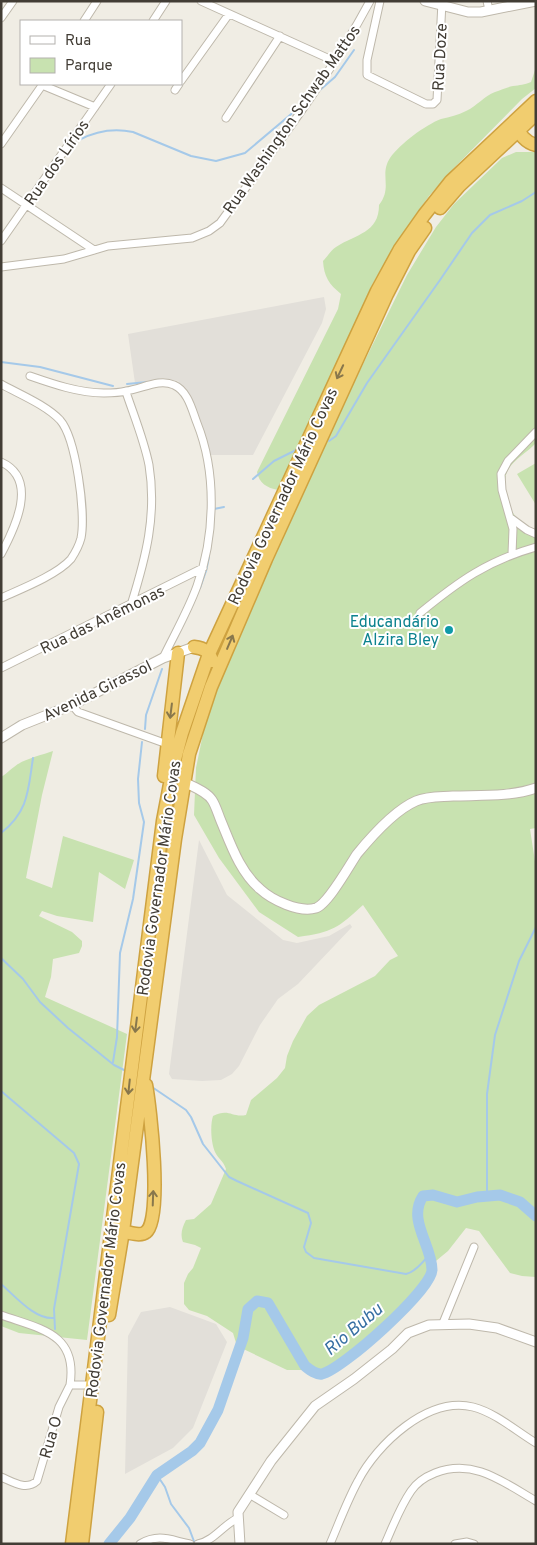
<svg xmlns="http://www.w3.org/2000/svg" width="537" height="1545" font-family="Overpass,sans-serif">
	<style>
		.industrial { fill: #e2dfd9 }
		.green { fill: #c8e2b0 }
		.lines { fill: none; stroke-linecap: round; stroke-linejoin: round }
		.stream { stroke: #a5c9e9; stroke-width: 2 }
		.river { stroke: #a5c9e9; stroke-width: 11 }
		.minor-casing { stroke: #beb8ab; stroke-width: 9 }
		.tertiary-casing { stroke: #beb8ab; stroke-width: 11 }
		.motorway-casing { stroke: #cea240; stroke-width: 15 }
		.minor { stroke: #fff; stroke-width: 7 }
		.tertiary { stroke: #fff; stroke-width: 9 }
		.motorway { stroke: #f1cd6f; stroke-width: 12 }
		.oneway { stroke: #88774c }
		.culture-dot { fill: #0f9aa8; stroke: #fff; stroke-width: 2 }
		.labels { text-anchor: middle; stroke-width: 4; stroke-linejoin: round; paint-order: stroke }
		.street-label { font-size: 16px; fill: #423d35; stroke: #fff }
		.culture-label { font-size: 16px; fill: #0d838f; stroke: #fff; text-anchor: end }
		.water-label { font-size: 18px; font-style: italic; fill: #3870a3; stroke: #fff }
	</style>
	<rect width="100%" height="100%" fill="#f0ede4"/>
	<path class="industrial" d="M324 297 326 309 322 323 253 455H207L192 403 184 388 178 381 163 378 135 383 128 334Z
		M199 840 227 895 283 940 297 943 329 936 350 924 352 927 298 984 278 999 260 1025 239 1066 232 1074 221 1080 202 1081 172 1079 169 1074Z
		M170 1307 216 1324 227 1342 193 1428 173 1448 125 1474 128 1336 141 1312Z"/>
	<path class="green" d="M536 67V88L522 99 452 170 429 196 403 233 373 283 361 313 278 490C267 488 259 483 257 472L338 309 341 294C329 284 324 277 323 261 327 257 331 250 336 247 356 234 379 233 379 205 393 187 379 175 390 158 400 144 425 125 441 119 450 117 458 115 466 111 477 106 484 96 495 92 501 90 507 87 513 86 520 85 524 85 531 82Z
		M516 152H536V443C528 452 514 459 508 470 505 475 505 481 505 486 505 509 517 521 536 532V828L530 829 536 868V1277L522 1276 510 1273 479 1231 466 1228 448 1251 431 1265 426 1281V1289L416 1297 411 1305 373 1343 349 1361 331 1370H287L237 1346 233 1333 207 1316 189 1310 184 1304V1283L188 1274 193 1268 201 1248 195 1245 183 1242C180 1234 182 1228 186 1220L194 1219 211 1204 226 1169C223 1160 218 1159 215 1152 211 1143 210 1125 213 1116 229 1108 232 1118 246 1115L251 1100 277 1078 285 1068 287 1056 293 1041 307 1016 319 1005 375 976 390 960 398 956 363 905C338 928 333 932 298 937L259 912 219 858 194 815 196 768 206 719 223 669 331 429 407 275 436 227 454 204 502 158Z
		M536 463V505L517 474Z
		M53 751 42 795 26 878 52 888 63 836 134 860 125 889 99 872 93 922 57 916 42 911 39 916 72 932 82 941V946L79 953 53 959 51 977 45 997 127 1034 87 1340 19 1333 1 1326V777C7 774 9 770 14 767 23 759 42 755 53 751Z"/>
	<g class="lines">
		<path class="stream" d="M320 90 335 77 354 50
			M79 140C96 131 114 128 133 132L191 156 216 161 245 153 296 110
			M1 362 40 367 113 386
			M127 384 147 382
			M329 441 336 436 367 383 440 280 472 233 490 215 522 201 536 192
			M253 479 274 461 296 450
			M214 509 224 507
			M200 588 206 571 209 557
			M145 729 146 715 162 669
			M1 833C29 811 28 790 33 758
			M1 958 23 979 40 1002 68 1028 114 1065 126 1071
			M113 1062 117 1037 120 953 133 899 144 822 139 803 138 779 142 742
			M152 1087 186 1110 191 1117 203 1144 229 1177 237 1181 308 1213 311 1223 304 1247 306 1252 314 1258 406 1274C415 1272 423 1262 429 1255
			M1 1091 74 1153 79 1164 54 1309 55 1329
			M487 1195V1094L495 1035 519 961 536 927
			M1 1284C15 1296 35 1320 54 1318
			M157 1475 165 1487 171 1504 189 1528 195 1544"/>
		<path class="river" d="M109 1544 130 1518 157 1475 192 1451 200 1443 218 1410 243 1338 248 1309 257 1301 268 1303 305 1366C310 1370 316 1375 322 1374 343 1369 431 1290 432 1270 432 1245 407 1220 423 1196L433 1195 457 1202 477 1197 500 1195 520 1202 536 1216"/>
		<g class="minor-casing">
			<path id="minor" d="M201 1 334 61
				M380 1 367 60V75L426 104H433L437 100 442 2
				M487 1 489 10
				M1 18 13 1
				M84 21 97 1
				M153 21 166 1
				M181 81 229 14
				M42 85 95 107
				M175 90 179 84
				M226 118 280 36
				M1 144 43 84
				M1 188 94 250
				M1 241 111 84
				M1 267 64 259 108 246 192 238 209 231 220 223C272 151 328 80 370 1
				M30 376C53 384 79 393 104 393 111 393 119 393 126 391 142 389 159 378 174 385 188 391 192 410 197 423 217 473 215 536 197 586 188 611 174 635 163 658
				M1 384C19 394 46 405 60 420 76 438 86 514 81 538 79 546 75 553 71 559 57 575 21 589 1 598
				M126 392C134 416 144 440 149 465 157 515 146 557 131 605
				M1 462C39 479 15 528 1 554
				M512 519 527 530 536 534
				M512 554 513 529 502 490 501 474 508 461 536 432
				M420 613C459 581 487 561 536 547
				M1 668 203 568
				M72 705 78 712 167 744
				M1 1315C40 1329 78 1333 70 1385
				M443 1323 474 1247
				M1 1477C13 1482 26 1491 37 1481L59 1407 70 1385H92
				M249 1494 284 1515
				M140 1544C159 1533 170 1540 190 1544
				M198 1544C215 1540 223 1525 238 1518
				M330 1544C339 1523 347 1501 358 1481 377 1444 428 1396 473 1407 496 1413 516 1431 536 1443
				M385 1544C393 1526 400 1507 411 1491 417 1482 425 1477 435 1473 474 1458 503 1482 536 1501
				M455 1544 467 1542 474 1544"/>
		</g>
		<g class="tertiary-casing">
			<path id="tertiary" d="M425 1 468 12H481L536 1
				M1 738 22 725 72 705 163 658 194 647
				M184 782C193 787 206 791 212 800 216 806 218 814 221 821 231 845 240 872 260 889 272 900 299 913 316 908 328 904 349 866 357 854 371 837 395 810 416 801 428 796 441 797 453 796 480 795 510 797 536 788
				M240 1544 238 1512 271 1461 315 1406 354 1379 392 1349 408 1333 429 1325 469 1324 497 1328 536 1342"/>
		</g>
		<g class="motorway-casing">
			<path id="motorway" d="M518 124C517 134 527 143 536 145
				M440 208 459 186 536 114
				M194 647C203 648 210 651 212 661
				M164 776 178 653
				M116 1226 120 1230C127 1232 140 1237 146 1232 163 1220 150 1106 146 1085
				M109 1315 123 1231 175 839 189 754 211 687 266 559 387 294 409 251 425 228
				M72 1544 163 821 174 763 182 733 209 654 377 291 400 249 424 215 451 181 536 101
				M82 1544 97 1412"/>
		</g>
		<use href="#minor" class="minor"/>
		<use href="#tertiary" class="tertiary"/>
		<use href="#motorway" class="motorway"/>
	</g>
	<defs><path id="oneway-shaft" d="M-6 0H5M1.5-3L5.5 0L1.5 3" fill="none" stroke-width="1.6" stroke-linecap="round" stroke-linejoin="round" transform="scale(1.25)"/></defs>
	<g class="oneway">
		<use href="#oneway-shaft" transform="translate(340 372) rotate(115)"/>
		<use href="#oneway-shaft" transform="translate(230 642) rotate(-67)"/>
		<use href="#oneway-shaft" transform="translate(171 711) rotate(97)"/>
		<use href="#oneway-shaft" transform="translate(136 1025) rotate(97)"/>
		<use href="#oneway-shaft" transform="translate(129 1087) rotate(96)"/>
		<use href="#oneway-shaft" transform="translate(153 1198) rotate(-88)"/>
	</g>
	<circle class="culture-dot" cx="449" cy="630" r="5"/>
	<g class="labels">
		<g class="street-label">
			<text transform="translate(439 57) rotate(-87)" y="6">Rua Doze</text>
			<text transform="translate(291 119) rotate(-55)" y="6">Rua Washington Schwab Mattos</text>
			<text transform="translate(56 162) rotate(-55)" y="6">Rua dos Lírios</text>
			<text transform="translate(282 496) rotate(-65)" y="6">Rodovia Governador Mário Covas</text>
			<text transform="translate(102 619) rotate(-26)" y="6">Rua das Anêmonas</text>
			<text transform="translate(97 690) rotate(-26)" y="6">Avenida Girassol</text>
			<text transform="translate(158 878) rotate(-82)" y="6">Rodovia Governador Mário Covas</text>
			<text transform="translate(105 1280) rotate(-83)" y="6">Rodovia Governador Mário Covas</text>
			<text transform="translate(50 1437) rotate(-74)" y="6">Rua O</text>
		</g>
		<g class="culture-label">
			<text x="439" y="627">Educandário<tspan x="439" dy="18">Alzira Bley</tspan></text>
		</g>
		<g class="water-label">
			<text transform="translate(353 1329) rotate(-40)" y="6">Rio Bubu</text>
		</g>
	</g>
	<rect width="537" height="1545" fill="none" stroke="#423d35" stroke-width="5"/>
	<rect x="20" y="20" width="162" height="65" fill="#ffffff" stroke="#b3b1ae"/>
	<rect x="30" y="36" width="25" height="8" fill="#ffffff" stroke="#b3b1ae"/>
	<text x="65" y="45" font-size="15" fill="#423d35">Rua</text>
	<rect x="30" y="58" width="25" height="15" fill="#c8e2b0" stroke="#b3b1ae"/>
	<text x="65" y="70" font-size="15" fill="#423d35">Parque</text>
</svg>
